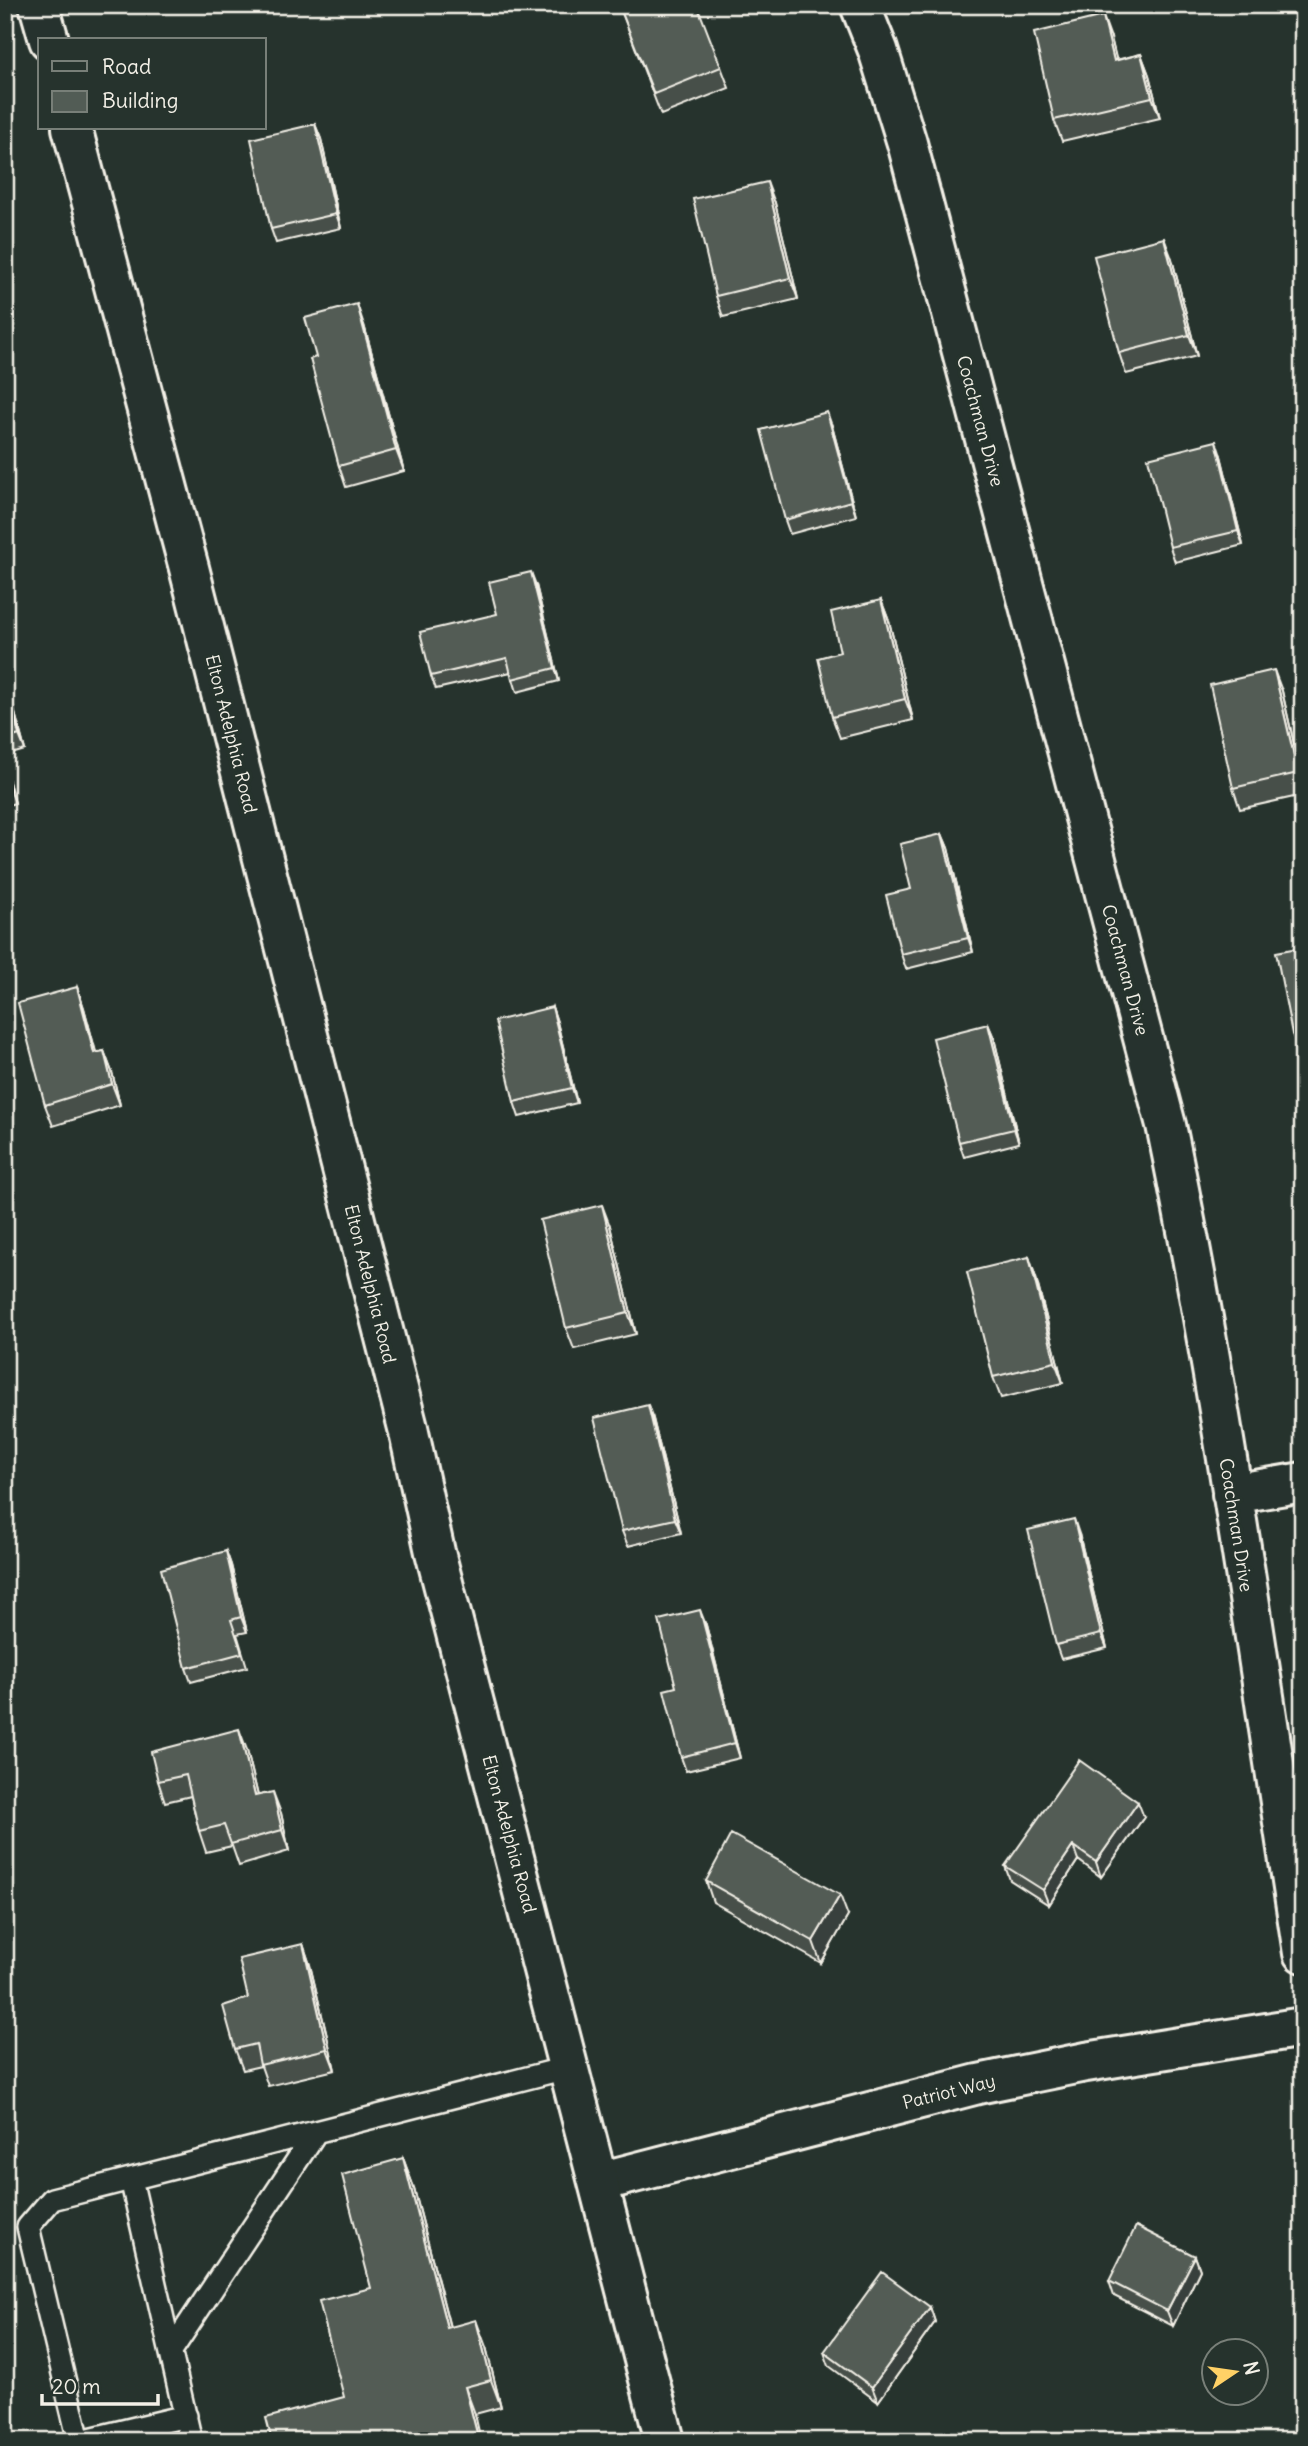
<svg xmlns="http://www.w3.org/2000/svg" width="1308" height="2446" font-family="Delius,sans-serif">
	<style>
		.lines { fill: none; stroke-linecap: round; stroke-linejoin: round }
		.lane-casing { stroke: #f4f1e8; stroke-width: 26 }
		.street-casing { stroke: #f4f1e8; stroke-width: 44 }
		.primary-casing { stroke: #f4f1e8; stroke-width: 44 }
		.lane { stroke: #26332d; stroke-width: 21 }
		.street { stroke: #26332d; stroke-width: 38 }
		.primary { stroke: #26332d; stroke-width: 38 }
		.wall { fill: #474f49; stroke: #f4f1e8; stroke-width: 2 }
		.shaded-wall { fill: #39403c; stroke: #f4f1e8; stroke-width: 2 }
		.building { fill: #525c55; stroke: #f4f1e8; stroke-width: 2 }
		.labels { text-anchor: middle; stroke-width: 7; stroke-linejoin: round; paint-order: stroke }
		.street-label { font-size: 18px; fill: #f4f1e8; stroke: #26332d }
	</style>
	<rect width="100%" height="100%" fill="#26332d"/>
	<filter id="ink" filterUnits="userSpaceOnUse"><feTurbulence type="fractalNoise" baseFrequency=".0143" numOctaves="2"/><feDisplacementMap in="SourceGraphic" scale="14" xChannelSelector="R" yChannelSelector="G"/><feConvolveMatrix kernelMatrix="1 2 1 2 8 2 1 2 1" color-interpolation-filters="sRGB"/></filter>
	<g filter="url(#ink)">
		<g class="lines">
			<g class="lane-casing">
				<path id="lane" d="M131 2179 191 2441
					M171 2351 316 2132
					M79 2441 28 2227 52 2199 570 2067
					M81 2441 186 2416"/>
			</g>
			<g class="street-casing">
				<path id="street" d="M860 5 878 50 907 143 1166 1125C1223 1399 1260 1677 1303 1953
					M1232 1494 1303 1482
					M599 2182 978 2084 1086 2062 1303 2027"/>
			</g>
			<g class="primary-casing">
				<path id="primary" d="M39 5 49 40
					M72 128 189 568 408 1428 435 1552 665 2441"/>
			</g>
			<use href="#lane" class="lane"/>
			<use href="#street" class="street"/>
			<use href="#primary" class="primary"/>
		</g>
		<path class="wall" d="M619 5 721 67 729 88 661 115Z
			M1111 38 1116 60 1141 54 1149 75 1160 118 1062 141 1054 120Z
			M315 124 321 139 341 228 276 243 271 229Z
			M775 203 798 299 723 317 716 296Z
			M1172 259 1197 356 1126 374 1119 353Z
			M364 325 404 471 346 487 339 466 316 357Z
			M832 426 856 516 790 534 785 520Z
			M1221 456 1243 545 1175 562 1170 547Z
			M536 585 559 681 517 692 511 672 436 689 431 676 497 614Z
			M881 600 889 621 913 720 840 738 832 717 840 652Z
			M5 676 25 750 5 756Z
			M1282 691 1303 783V795L1240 809 1233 788Z
			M5 768 15 803 5 806Z
			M942 834 948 848 973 952 906 969 901 954 911 889Z
			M1303 947V1047L1298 1048 1292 1034Z
			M77 987 84 1008 96 1053 104 1051 112 1072 120 1105 53 1126 45 1105Z
			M552 1007 557 1022 577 1103 519 1117 514 1102Z
			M988 1024 994 1038 1019 1143 964 1157 959 1142Z
			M610 1226 636 1334 574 1349 566 1328Z
			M1029 1257 1036 1278 1063 1383 1001 1398 993 1377Z
			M653 1419 681 1533 628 1546 622 1531Z
			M1079 1534 1107 1648 1061 1659 1056 1645Z
			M226 1551 231 1565 247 1632 237 1634 247 1667 191 1682 186 1668Z
			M706 1625 740 1758 686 1771 681 1757 676 1687Z
			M247 1750 258 1796 281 1813 289 1851 239 1866 232 1846 206 1852 199 1831 191 1796 165 1802 158 1781Z
			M1144 1817 1101 1877 1078 1860 1049 1905 1010 1880 1005 1866Z
			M706 1881 848 1916 821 1963 713 1902Z
			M303 1944 310 1965 335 2070 268 2086 261 2066 243 2070 235 2049 248 1998Z
			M403 2158 413 2185 450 2327 486 2347 501 2407 475 2414 344 2397Z
			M1195 2256 1200 2270 1173 2326 1114 2296 1109 2281Z
			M930 2307 935 2322 878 2402 829 2366 824 2352Z"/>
		<path class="shaded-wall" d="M1103 16 1111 38 1122 82 1114 61Z
			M1141 54 1149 75 1160 118 1152 97Z
			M315 124 321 139 341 228 336 214Z
			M767 182 775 203 798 299 790 278Z
			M1164 238 1172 259 1197 356 1189 335Z
			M357 304 364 325 404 471 396 450Z
			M827 412 832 426 856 516 851 501Z
			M1216 441 1221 456 1243 545 1238 531Z
			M531 572 536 585 559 681 555 668Z
			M881 600 889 621 913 720 905 699Z
			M1274 670 1282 691 1303 783V787L1298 773Z
			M5 676 25 750 19 735 5 682Z
			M5 768 15 803 10 789Z
			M942 834 948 848 973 952 968 938Z
			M77 987 84 1008 102 1074 94 1053Z
			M552 1007 557 1022 577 1103 572 1088Z
			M988 1024 994 1038 1019 1143 1014 1129Z
			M104 1051 112 1072 120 1105 112 1084Z
			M602 1205 610 1226 636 1334 628 1313Z
			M1029 1257 1036 1278 1063 1383 1055 1362Z
			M648 1405 653 1419 681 1533 675 1519Z
			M1074 1519 1079 1534 1107 1648 1101 1634Z
			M226 1551 231 1565 247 1632 241 1617Z
			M700 1610 706 1625 740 1758 735 1743Z
			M239 1729 247 1750 263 1817 255 1796Z
			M273 1792 281 1813 289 1851 282 1830Z
			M1138 1802 1144 1817 1101 1877 1096 1862Z
			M1073 1846 1078 1860 1049 1905 1043 1890Z
			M840 1895 848 1916 821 1963 813 1941Z
			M303 1944 310 1965 335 2070 327 2049Z
			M403 2158 413 2185 457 2355 447 2328Z
			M1195 2256 1200 2270 1173 2326 1167 2311Z
			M930 2307 935 2322 878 2402 872 2387Z
			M476 2320 486 2347 501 2407 491 2380Z
			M465 2387 475 2414 481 2441H479Z"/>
		<path class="building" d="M619 5H697L721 67 654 94Z
			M1103 16 1114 61 1141 54 1152 97 1054 120 1034 33Z
			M315 124 336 214 271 229 251 139Z
			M767 182 790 278 716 296 693 199Z
			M1164 238 1189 335 1119 353 1094 256Z
			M357 304 396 450 339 466 310 359 316 357 305 318Z
			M827 412 851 501 785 520 761 430Z
			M1216 441 1238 531 1170 547 1148 458Z
			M531 572 555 668 512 679 507 658 431 676 420 632 497 614 489 582Z
			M881 600 905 699 832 717 818 658 840 652 831 612Z
			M1274 670 1298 773 1233 788 1210 685Z
			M5 682 19 735 5 740Z
			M5 772 10 789 5 790Z
			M942 834 968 938 901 954 886 895 911 889 900 844Z
			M1303 947V1032L1292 1034 1276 952Z
			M77 987 94 1053 104 1051 112 1084 45 1105 18 1003Z
			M552 1007 572 1088 514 1102 495 1021Z
			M988 1024 1014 1129 959 1142 933 1038Z
			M602 1205 628 1313 566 1328 540 1220Z
			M1029 1257 1055 1362 993 1377 967 1272Z
			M648 1405 675 1519 622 1531 594 1418Z
			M1074 1519 1101 1634 1056 1645 1028 1530Z
			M226 1551 241 1617 231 1620 242 1653 186 1668 161 1569Z
			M700 1610 735 1743 681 1757 664 1690 676 1687 659 1620Z
			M239 1729 255 1796 273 1792 282 1830 231 1844 224 1825 199 1831 186 1775 158 1781 151 1752Z
			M1079 1760 1138 1802 1096 1862 1073 1846 1043 1890 1005 1866Z
			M731 1834 840 1895 813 1941 706 1881Z
			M303 1944 327 2049 260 2065 256 2044 235 2049 223 2006 248 1998 239 1959Z
			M403 2158 447 2328 476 2320 491 2380 465 2387 479 2441H272L266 2418 344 2397 319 2301 371 2288 342 2175Z
			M1136 2226 1195 2256 1167 2311 1109 2281Z
			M882 2272 930 2307 872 2387 824 2352Z"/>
	</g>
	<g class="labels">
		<g class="street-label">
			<text transform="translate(980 421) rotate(75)" y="6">Coachman Drive</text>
			<text transform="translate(231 734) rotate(76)" y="6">Elton Adelphia Road</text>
			<text transform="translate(1125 970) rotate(75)" y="6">Coachman Drive</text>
			<text transform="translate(370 1284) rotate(76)" y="6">Elton Adelphia Road</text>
			<text transform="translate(1236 1525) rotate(81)" y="6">Coachman Drive</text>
			<text transform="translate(509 1834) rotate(75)" y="6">Elton Adelphia Road</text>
			<text transform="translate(949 2092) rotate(-14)" y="6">Patriot Way</text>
		</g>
	</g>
	<rect width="1308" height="2446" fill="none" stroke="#26332d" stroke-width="28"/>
	<rect x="14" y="14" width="1280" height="2418" fill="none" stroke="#f4f1e8" stroke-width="2.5" filter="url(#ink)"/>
	<rect x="38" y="38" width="228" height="91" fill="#26332d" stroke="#787f78" stroke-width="2"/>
	<rect x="52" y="61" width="35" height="10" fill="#26332d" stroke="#787f78" stroke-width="2"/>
	<text x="102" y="74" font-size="21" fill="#f4f1e8">Road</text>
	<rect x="52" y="91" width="35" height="21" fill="#525c55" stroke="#787f78" stroke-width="2"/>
	<text x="102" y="108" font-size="21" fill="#f4f1e8">Building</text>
	<g transform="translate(1235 2372) rotate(77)"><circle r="33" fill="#26332d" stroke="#787f78" stroke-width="2"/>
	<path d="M0-5L12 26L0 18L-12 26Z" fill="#ffd166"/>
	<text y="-10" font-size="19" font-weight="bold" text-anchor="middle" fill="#f4f1e8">N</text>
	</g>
	<path d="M42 2394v10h116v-10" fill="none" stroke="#f4f1e8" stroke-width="3.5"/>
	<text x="52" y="2394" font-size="21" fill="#f4f1e8" stroke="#26332d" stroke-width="5" paint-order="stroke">20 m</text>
</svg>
